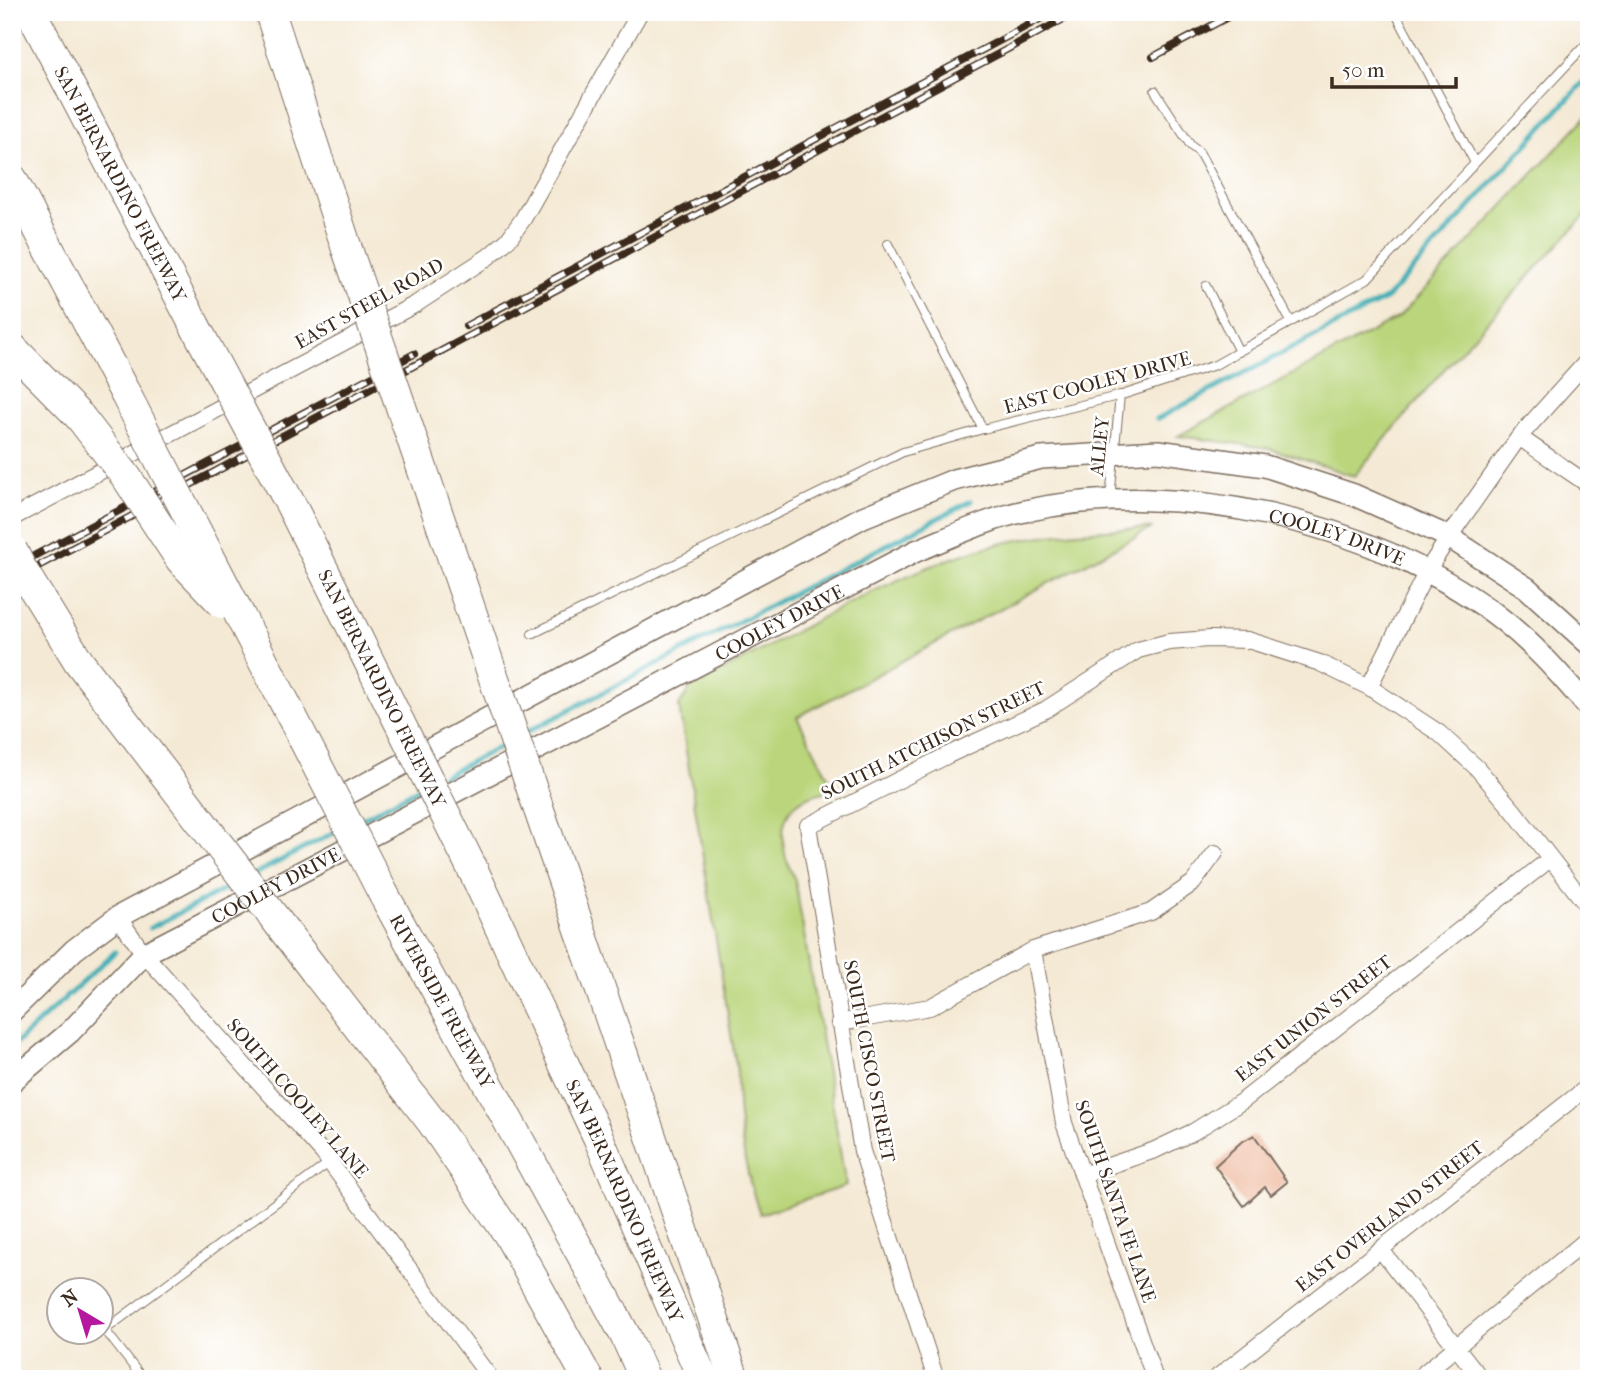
<svg xmlns="http://www.w3.org/2000/svg" width="1601" height="1391" font-family="'IM FELL French Canon',serif">
	<style>
		.green { fill: #bad57b; stroke: #7a804c; stroke-width: 2 }
		.lines { fill: none; stroke-linecap: round; stroke-linejoin: round }
		.stream { stroke: #3daeb5; stroke-width: 5 }
		.building { fill: #ecae8f }
		.service-casing { stroke: #7c6d5e; stroke-width: 10 }
		.minor-casing { stroke: #7c6d5e; stroke-width: 18 }
		.tertiary-casing { stroke: #7c6d5e; stroke-width: 24 }
		.motorway-casing { stroke: #7c6d5e; stroke-width: 32 }
		.service { stroke: #fff; stroke-width: 8 }
		.minor { stroke: #fff; stroke-width: 16 }
		.tertiary { stroke: #fff; stroke-width: 21 }
		.motorway { stroke: #fff; stroke-width: 30 }
		.rail-casing { stroke: #3b2a1e; stroke-width: 8 }
		.rail { stroke: #fff; stroke-width: 5; stroke-dasharray: 16; stroke-linecap: butt }
		.motorway-bridge-casing { stroke: #7c6d5e; stroke-width: 32; stroke-linecap: butt }
		.motorway-bridge { stroke: #fff; stroke-width: 30 }
		.labels { text-anchor: middle; stroke-width: 5; stroke-linejoin: round; paint-order: stroke }
		.street-label { font-size: 19px; fill: #3b2a1e; stroke: #fff }
	</style>
	<rect width="100%" height="100%" fill="#fff"/>
	<filter id="ink" filterUnits="userSpaceOnUse"><feTurbulence type="fractalNoise" baseFrequency=".0143" numOctaves="2"/><feDisplacementMap in="SourceGraphic" scale="14" xChannelSelector="R" yChannelSelector="G"/><feConvolveMatrix kernelMatrix="1 2 1 2 8 2 1 2 1" color-interpolation-filters="sRGB"/></filter>
	<filter id="wash" filterUnits="userSpaceOnUse"><feTurbulence type="fractalNoise" baseFrequency=".00686" numOctaves="4" result="noise"/><feDisplacementMap in="SourceGraphic" scale="28" xChannelSelector="R" yChannelSelector="G"/><feGaussianBlur stdDeviation="1.57" result="paint"/><feColorMatrix in="noise" values="0 0 0 0 0 0 0 0 0 0 0 0 0 0 0 0 0 1.4 0 .05"/><feComposite in="paint" operator="in"/></filter>
	<g filter="url(#wash)">
		<rect width="100%" height="100%" fill="#f4e9d4"/>
		<path class="green" d="M1589 114V211L1447 366 1354 476 1268 448 1178 436 1399 317Z
			M1152 528 797 717 835 790C828 792 820 792 813 795 772 808 780 851 795 880L846 1186 760 1214C743 1167 737 1121 737 1072L679 706 690 689C777 643 864 589 958 556 1020 534 1087 530 1152 528Z"/>
		<g class="lines">
			<path class="stream" d="M1157 419 1387 298 1589 76
				M523 734 971 501
				M436 780 505 744
				M356 822 421 787
				M253 875 341 829
				M150 928 235 884
				M12 1047 115 952"/>
		</g>
		<g id="blocks">
			<path class="building" d="M1254 1135 1287 1182 1271 1195 1265 1187 1244 1206 1215 1166 1240 1143Z"/>
		</g>
	</g>
	<g filter="url(#ink)">
		<use href="#blocks" fill-opacity="0" stroke="#7c6d5e" stroke-width="2"/>
		<g class="lines">
			<g class="service-casing">
				<path id="service" d="M1395 12 1475 163
					M1155 91 1191 146 1199 152 1291 322
					M888 244 983 429
					M1206 286 1239 352
					M1110 499 1120 395
					M532 634 903 452 983 429 1122 395 1215 365 1367 279 1589 41
					M143 1379 105 1330 330 1162"/>
			</g>
			<g class="minor-casing">
				<path id="minor" d="M1519 437 1589 485
					M12 518 416 304 488 257 508 240 523 219 640 12
					M1369 687 1427 571 1449 537 1519 437 1589 359
					M118 917 144 954 323 1153 491 1379
					M1033 950 1064 1123 1155 1379
					M839 1023 930 1007 1033 950 1151 912 1193 883 1215 853
					M1082 1175 1155 1150 1193 1132 1244 1100 1550 859
					M1381 1250 1481 1379
					M936 1379 862 1151 808 826 948 755 1045 710 1138 650 1169 642 1209 639 1248 640 1320 663 1369 687 1439 733 1477 768 1513 810 1589 908
					M1215 1379 1589 1086
					M1417 1379 1589 1238"/>
			</g>
			<g class="tertiary-casing">
				<g id="tertiary">
					<path d="M12 1011 74 950 118 917 863 517 954 480 1041 458 1158 451 1265 466 1354 495 1449 537 1527 588 1589 644"/>
					<path id="s1" d="M12 1081 70 1032 144 954 916 551C951 537 988 519 1025 511 1178 477 1370 521 1495 614 1531 641 1560 674 1589 708"/>
				</g>
			</g>
			<g class="motorway-casing">
				<g id="motorway">
					<path id="s2" d="M31 12 195 326"/>
					<path d="M270 12 347 249"/>
					<path d="M12 179 125 393"/>
					<path d="M12 348 80 417"/>
					<path d="M538 807 734 1379"/>
					<path id="s3" d="M473 870 598 1137 703 1379"/>
					<path id="s4" d="M384 895 587 1264 626 1337 645 1379"/>
					<path d="M315 971 432 1122 509 1235 588 1379"/>
				</g>
			</g>
			<use href="#service" class="service"/>
			<use href="#minor" class="minor"/>
			<use href="#tertiary" class="tertiary"/>
			<use href="#motorway" class="motorway"/>
			<g class="rail-casing">
				<path id="rail" d="M1153 57 1237 12
					M466 326 1053 12
					M15 566 414 354
					M12 580 1077 12"/>
			</g>
			<use href="#rail" class="rail"/>
			<g class="motorway-bridge-casing">
				<g id="motorway-bridge">
					<path d="M347 249 538 807"/>
					<path id="s5" d="M195 326 293 509 473 870"/>
					<path d="M125 393 384 895"/>
					<path d="M80 417 127 478 181 560 222 603"/>
					<path d="M12 550 21 568 79 662 315 971"/>
				</g>
			</g>
			<use href="#motorway-bridge" class="motorway-bridge"/>
		</g>
	</g>
	<g class="labels">
		<g class="street-label">
			<text dy="7" stroke="none"><textPath href="#s2" startOffset="194">SAN BERNARDINO FREEWAY</textPath></text>
			<text transform="translate(369 303) rotate(-29)" y="7">EAST STEEL ROAD</text>
			<text transform="translate(1097 382) rotate(-15)" y="7">EAST COOLEY DRIVE</text>
			<text transform="translate(1099 446) rotate(-84)" y="7">ALLEY</text>
			<text dy="7" stroke="none"><textPath href="#s1" startOffset="1488">COOLEY DRIVE</textPath></text>
			<text dy="7" stroke="none"><textPath href="#s1" startOffset="900">COOLEY DRIVE</textPath></text>
			<text dy="7" stroke="none"><textPath href="#s5" startOffset="408">SAN BERNARDINO FREEWAY</textPath></text>
			<text transform="translate(933 740) rotate(-26)" y="7">SOUTH ATCHISON STREET</text>
			<text dy="7" stroke="none"><textPath href="#s1" startOffset="332">COOLEY DRIVE</textPath></text>
			<text dy="7" stroke="none"><textPath href="#s4" startOffset="121">RIVERSIDE FREEWAY</textPath></text>
			<text transform="translate(1313 1018) rotate(-38)" y="7">EAST UNION STREET</text>
			<text transform="translate(870 1061) rotate(79)" y="7">SOUTH CISCO STREET</text>
			<text transform="translate(298 1098) rotate(49)" y="7">SOUTH COOLEY LANE</text>
			<text dy="7" stroke="none"><textPath href="#s3" startOffset="364">SAN BERNARDINO FREEWAY</textPath></text>
			<text transform="translate(1116 1201) rotate(71)" y="7">SOUTH SANTA FE LANE</text>
			<text transform="translate(1389 1216) rotate(-38)" y="7">EAST OVERLAND STREET</text>
		</g>
	</g>
	<rect width="1601" height="1391" fill="none" stroke="#fff" stroke-width="42"/>
	<g transform="translate(80 1311) rotate(322)"><circle r="33" fill="#ffffff" stroke="#b1aaa5" stroke-width="2"/>
	<path d="M0-5L12 26L0 18L-12 26Z" fill="#b5179e"/>
	<text y="-10" font-size="19" font-weight="bold" text-anchor="middle" fill="#3b2a1e">N</text>
	</g>
	<path d="M1332 77v10h124v-10" fill="none" stroke="#3b2a1e" stroke-width="3.5"/>
	<text x="1342" y="77" font-size="21" fill="#3b2a1e" stroke="#ffffff" stroke-width="5" paint-order="stroke">50 m</text>
</svg>
